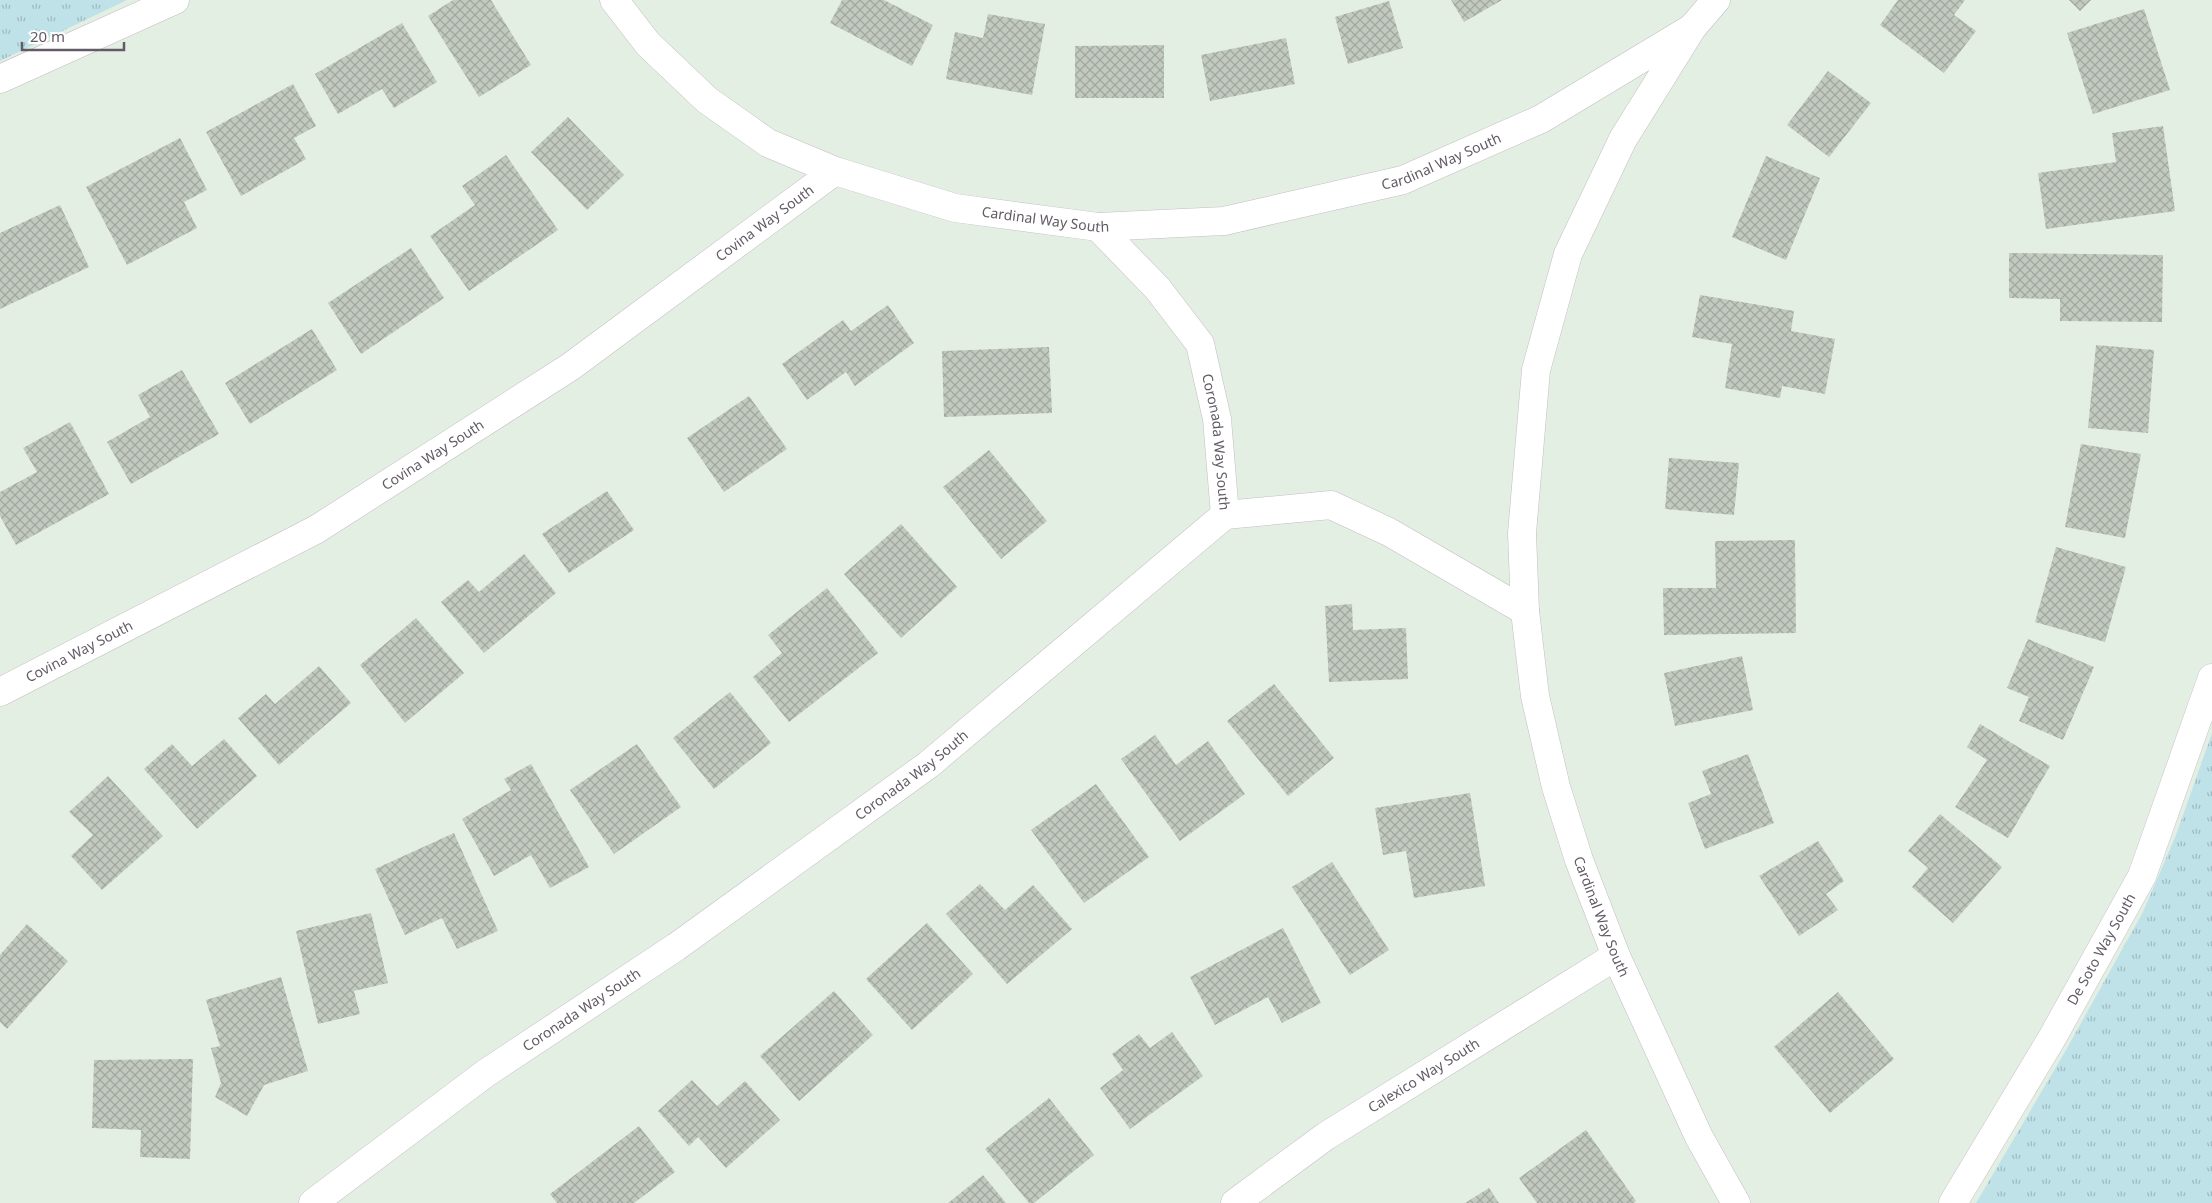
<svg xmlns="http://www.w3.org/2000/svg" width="2212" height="1203" font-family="'Noto Sans',sans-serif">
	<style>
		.grass { fill: url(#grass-tufts) }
		.building { fill: url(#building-cross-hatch) }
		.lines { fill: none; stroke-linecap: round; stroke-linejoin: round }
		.street-casing { stroke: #c4bdc5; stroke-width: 29 }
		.secondary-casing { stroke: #cac2cc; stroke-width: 29 }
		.street { stroke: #fff; stroke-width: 28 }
		.secondary { stroke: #fff; stroke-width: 28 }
		.labels { text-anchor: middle; stroke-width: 5; stroke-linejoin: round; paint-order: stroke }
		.street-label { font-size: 14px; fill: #625b65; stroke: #fff }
	</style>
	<defs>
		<pattern id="grass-tufts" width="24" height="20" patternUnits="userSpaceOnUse" patternTransform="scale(1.25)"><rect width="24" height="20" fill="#bee2e8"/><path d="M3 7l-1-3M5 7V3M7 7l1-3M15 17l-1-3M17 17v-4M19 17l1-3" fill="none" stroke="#9ebac0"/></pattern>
		<pattern id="building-cross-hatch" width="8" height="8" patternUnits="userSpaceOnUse" patternTransform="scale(1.25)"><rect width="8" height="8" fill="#c2cac0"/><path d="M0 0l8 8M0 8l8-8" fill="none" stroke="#a1a7a0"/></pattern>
	</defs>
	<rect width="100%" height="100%" fill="#e4efe3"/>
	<path class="grass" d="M0 0H127L0 61Z
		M2212 733V1203H1976L2066 1050 2143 912 2176 835Z"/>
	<path class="building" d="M453 0H491L531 65 479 97 428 16Z
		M842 0H884L933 25 912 66 830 23Z
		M1451 0H1502L1464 22Z
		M1898 0H1965L1954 15 1976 31 1944 73 1880 25Z
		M2069 0H2091L2080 11Z
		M1389 1 1403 48 1348 64 1335 17Z
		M2144 9 2170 90 2093 114 2067 33Z
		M988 14 1045 24 1032 95 946 79 955 32 983 38Z
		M402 23 437 82 394 108 382 89 338 114 315 74Z
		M1286 38 1295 84 1210 101 1201 55Z
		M1164 45V98H1075V46Z
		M1828 71 1871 103 1829 157 1787 125Z
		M293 84 316 126 294 138 306 159 241 196 206 132Z
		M568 117 624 175 587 210 531 152Z
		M2163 126 2175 211 2046 229 2038 173 2116 162 2112 133Z
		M180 138 207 190 184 202 197 228 127 265 86 187Z
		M506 155 558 230 469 291 430 236 475 205 462 186Z
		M1766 156 1820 178 1786 260 1732 237Z
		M60 205 89 267 0 309V233Z
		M411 248 444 298 361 354 328 303Z
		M2009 253 2163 255 2162 322 2060 321V299L2009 298Z
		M1700 295 1794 311 1791 331 1835 339 1825 394 1782 386 1780 398 1725 388 1732 344 1692 337Z
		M888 305 914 343 855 386 846 372 807 400 782 364 843 320 851 331Z
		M312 329 337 370 250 424 225 383Z
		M2096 345 2154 350 2148 433 2088 428Z
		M1049 347 1052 413 944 417 942 351Z
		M182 370 219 434 131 484 107 442 150 417 138 395Z
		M749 396 787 449 724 492 687 438Z
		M70 422 109 494 16 545 0 516V492L37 472 23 448Z
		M2081 444 2141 454 2125 538 2065 527Z
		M989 450 1047 521 1001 559 943 487Z
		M1669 458 1739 463 1734 515 1665 509Z
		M607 491 634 530 569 573 542 534Z
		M901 524 957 587 901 638 844 574Z
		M1795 540 1796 633 1664 635 1663 588H1716L1715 541Z
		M2056 547 2126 567 2105 642 2035 622Z
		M524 554 556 593 484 653 441 602 468 580 479 592Z
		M827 588 878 653 789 722 753 677 782 653 768 635Z
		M1352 604 1353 630 1406 628 1408 679 1329 682 1325 606Z
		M416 618 464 673 405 723 360 665Z
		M2028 639 2094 667 2063 740 2019 721 2029 697 2007 688Z
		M1742 656 1753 710 1675 726 1664 673Z
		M319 666 351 703 279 765 238 718 266 694 275 704Z
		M1274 684 1334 758 1288 796 1227 721Z
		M730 692 771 743 714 789 673 738Z
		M1980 724 2050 766 2008 838 1955 807 1987 760 1967 747Z
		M1155 735 1176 765 1208 741 1245 794 1180 841 1121 759Z
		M224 739 257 776 197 829 144 769 172 744 192 766Z
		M637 744 681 807 614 854 570 790Z
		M1748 754 1774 823 1705 849 1688 803 1711 794 1702 771Z
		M531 764 589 867 550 888 531 855 494 876 462 819 511 790 504 779Z
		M108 776 163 836 102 890 71 856 93 835 69 812Z
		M1096 784 1149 857 1084 903 1031 830Z
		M1470 793 1485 886 1414 898 1406 851 1383 855 1375 808Z
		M1940 814 2002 867 1953 923 1912 887 1928 868 1908 851Z
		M454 833 498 931 457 949 442 918 405 935 375 869Z
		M1818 841 1844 881 1826 894 1838 910 1799 936 1759 876Z
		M1332 862 1389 950 1350 975 1292 887Z
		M980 884 1005 910 1033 885 1072 929 1007 984 946 914Z
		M371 913 388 983 354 991 360 1014 318 1024 296 931Z
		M927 923 973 974 912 1030 866 979Z
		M27 924 68 961 7 1029 0 1022V955Z
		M1283 928 1321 1003 1282 1023 1268 997 1215 1025 1190 977Z
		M281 977 308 1071 264 1085 247 1116 215 1097 221 1083 211 1048 220 1046 206 1000Z
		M834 991 873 1035 799 1101 760 1056Z
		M1838 992 1894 1059 1830 1113 1774 1047Z
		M1172 1032 1203 1076 1130 1129 1100 1088 1123 1070 1112 1054 1139 1034 1150 1048Z
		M193 1059 190 1159 140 1157 141 1130 92 1128 94 1060Z
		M692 1080 717 1106 745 1081 780 1120 726 1168 698 1137 689 1146 658 1111Z
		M1049 1098 1094 1155 1034 1203H1029L985 1149Z
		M639 1126 675 1172 634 1203H557L550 1194Z
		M1586 1130 1636 1201 1634 1203H1537L1519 1178Z
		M983 1175 1006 1203H948Z
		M1489 1188 1499 1203H1465Z"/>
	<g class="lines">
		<g class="street-casing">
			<g id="street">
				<path id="s1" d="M614 0 648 44 707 100 768 143 835 171 955 208 1098 227 1224 221 1403 180 1541 119 1692 28"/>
				<path d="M0 79 175 0"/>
				<path id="s2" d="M1098 227 1158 289 1200 344 1217 419 1225 515"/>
				<path id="s3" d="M1225 515 1331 505 1389 532 1525 611 1535 696 1556 787 1579 860 1616 956 1699 1137 1736 1203"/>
				<path d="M1525 611 1522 533 1536 370 1568 254 1623 139 1692 28 1716 0"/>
				<path id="s4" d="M0 692 317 529 570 367 835 171"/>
				<path id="s5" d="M313 1203 486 1073 676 947 928 765 1225 515"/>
				<path id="s6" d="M1235 1203 1326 1136 1616 956"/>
			</g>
		</g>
		<g class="secondary-casing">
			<g id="secondary">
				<path id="s7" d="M1953 1203 2052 1038 2142 876 2212 678"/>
			</g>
		</g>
		<use href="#street" class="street"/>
		<use href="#secondary" class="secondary"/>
	</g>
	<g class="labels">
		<g class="street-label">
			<text dy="5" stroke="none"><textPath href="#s1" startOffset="906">Cardinal Way South</textPath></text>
			<text dy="5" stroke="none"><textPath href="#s1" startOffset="501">Cardinal Way South</textPath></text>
			<text dy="5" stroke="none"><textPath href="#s4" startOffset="899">Covina Way South</textPath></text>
			<text dy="5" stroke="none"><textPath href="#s2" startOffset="255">Coronada Way South</textPath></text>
			<text dy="5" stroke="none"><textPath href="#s4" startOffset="494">Covina Way South</textPath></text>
			<text dy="5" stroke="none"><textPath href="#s4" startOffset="89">Covina Way South</textPath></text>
			<text dy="5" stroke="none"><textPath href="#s5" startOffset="736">Coronada Way South</textPath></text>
			<text dy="5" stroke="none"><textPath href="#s3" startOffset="644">Cardinal Way South</textPath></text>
			<text dy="5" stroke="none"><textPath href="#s7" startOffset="294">De Soto Way South</textPath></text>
			<text dy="5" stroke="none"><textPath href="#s5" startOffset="331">Coronada Way South</textPath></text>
			<text dy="5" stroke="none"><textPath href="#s6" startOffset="228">Calexico Way South</textPath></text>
		</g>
	</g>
	<path d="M22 42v8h102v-8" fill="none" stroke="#625b65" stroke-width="2.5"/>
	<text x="30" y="42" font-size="15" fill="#625b65" stroke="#ffffff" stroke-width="4" paint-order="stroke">20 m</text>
</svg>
